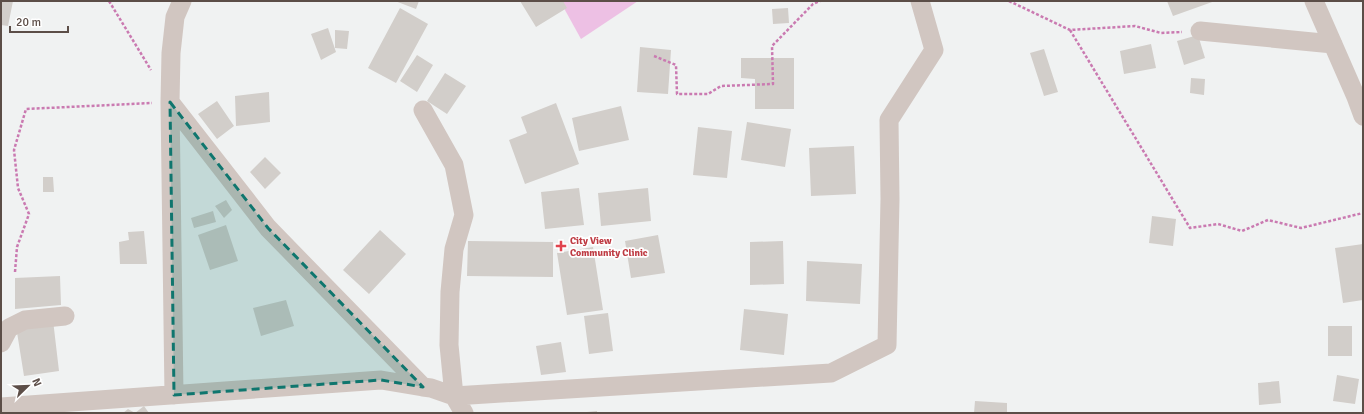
<svg xmlns="http://www.w3.org/2000/svg" width="1364" height="414" font-family="Signika,sans-serif">
	<style>
		.green { fill: #edc0e4 }
		.building { fill: #d2ceca }
		.lines { fill: none; stroke-linecap: round; stroke-linejoin: round }
		.path { stroke: #ca7ab1; stroke-width: 2.5; stroke-dasharray: 3 2; stroke-linecap: butt }
		.street { stroke: #d1c6c1; stroke-width: 19 }
		.marked { fill: #0f766e; fill-opacity: 0.2; stroke: #0f766e; stroke-width: 3; stroke-dasharray: 8 5; stroke-linejoin: round }
		.health-dot { fill: #e0444e; stroke: #fff; stroke-width: 1.5 }
		.labels { text-anchor: middle; stroke-width: 3.5; stroke-linejoin: round; paint-order: stroke }
		.health-label { font-size: 10px; font-weight: bold; fill: #be3a42; stroke: #fff; text-anchor: start }
	</style>
	<rect width="100%" height="100%" fill="#f0f2f2"/>
	<path class="green" d="M560 1H638L581 39Z"/>
	<path class="building" d="M1 1H13L8 26 1 25Z
		M395 1H419L416 9Z
		M520 1H563L567 8 536 27Z
		M1167 1H1215L1173 16Z
		M400 8 428 24 396 83 368 68Z
		M788 8 789 23 773 24 772 9Z
		M328 28 336 52 321 60 311 34Z
		M335 30 349 31 347 49 335 48Z
		M1198 35 1205 58 1184 65 1177 41Z
		M1151 44 1156 68 1124 74 1120 51Z
		M640 47 671 50 668 94 637 92Z
		M1044 49 1058 92 1044 96 1030 53Z
		M417 55 433 65 417 92 400 81Z
		M741 58H794V109H755V79L741 78Z
		M445 73 466 86 447 114 427 101Z
		M1191 78 1205 79 1204 95 1190 93Z
		M269 92 270 122 236 126 235 96Z
		M217 101 234 126 217 139 198 114Z
		M556 103 579 164 525 184 509 140 527 133 521 117Z
		M621 106 629 140 579 151 572 118Z
		M747 122 791 129 785 167 741 160Z
		M698 127 732 131 727 178 693 175Z
		M854 146 856 194 811 196 809 148Z
		M265 157 281 173 265 189 250 172Z
		M43 177H53L54 192H43Z
		M579 188 584 225 545 229 541 192Z
		M648 188 651 221 601 226 598 193Z
		M226 200 232 210 224 218 215 206Z
		M213 211 216 222 194 228 191 218Z
		M1152 216 1176 219 1173 246 1149 243Z
		M226 225 238 261 210 270 198 235Z
		M380 230 406 254 369 294 343 270Z
		M144 231 147 264H120L119 242 129 240 128 232Z
		M658 235 665 273 631 278 625 241Z
		M468 241 553 242V277L467 276Z
		M783 241 784 284 750 285V242Z
		M1363 244V300L1343 303 1335 248Z
		M593 247 603 310 567 315 557 253Z
		M807 261 862 264 860 304 806 301Z
		M60 276 61 305 15 309V278Z
		M286 300 294 326 261 336 253 308Z
		M744 309 788 314 784 355 740 350Z
		M608 313 613 351 589 354 584 316Z
		M53 320 59 371 24 376 16 326Z
		M1328 326H1352V356H1328Z
		M561 342 566 372 541 375 536 346Z
		M1337 375 1359 379 1355 404 1333 401Z
		M1279 381 1281 403 1259 405 1258 383Z
		M975 401 1007 403V413H974Z
		M144 406 149 413H123L128 409 135 413Z
		M597 411V413H587V412Z"/>
	<g class="lines">
		<path class="path" d="M109 1 151 70
			M1009 1 1070 30 1135 26 1161 33 1182 32
			M1070 30 1190 228 1218 224 1242 231 1268 220 1301 228 1363 213
			M654 56 676 65 677 94H708L721 86 773 84 772 46 813 4 820 1
			M15 272 17 247 29 214 18 188 14 150 26 109 152 103"/>
		<path class="street" d="M1314 1 1356 97 1363 116
			M1200 31 1333 44
			M170 102 268 228 423 387 431 388 454 396 464 413
			M423 110 454 165 464 215 454 249 450 292 449 345 454 396 831 373 887 345 890 199 889 120 934 50 920 1
			M1 343 9 328 25 320 65 316
			M174 395 170 102 171 53 175 17 182 1
			M1 407 381 380 423 387"/>
	</g>
	<path class="marked" d="M170 102 268 228 423 387 381 380 174 395Z"/>
	<path class="health-dot" d="M559 240h4v4h4v4h-4v4h-4v-4h-4v-4h4z"/>
	<g class="labels">
		<g class="health-label">
			<text x="570" y="244">City View<tspan x="570" dy="12">Community Clinic</tspan></text>
		</g>
	</g>
	<rect width="1364" height="414" fill="none" stroke="#5c4e48" stroke-width="4"/>
	<g transform="translate(28 386) rotate(67)" stroke="#ffffff" stroke-width="3" paint-order="stroke">
	<path d="M0-3L7 15L0 10L-7 15Z" fill="#5c4e48"/>
	<text y="-6" font-size="11" font-weight="bold" text-anchor="middle" fill="#5c4e48">N</text>
	</g>
	<path d="M10 26v6h58v-6" fill="none" stroke="#5c4e48" stroke-width="2"/>
	<text x="16" y="26" font-size="12" fill="#5c4e48" stroke="#ffffff" stroke-width="3" paint-order="stroke">20 m</text>
</svg>
